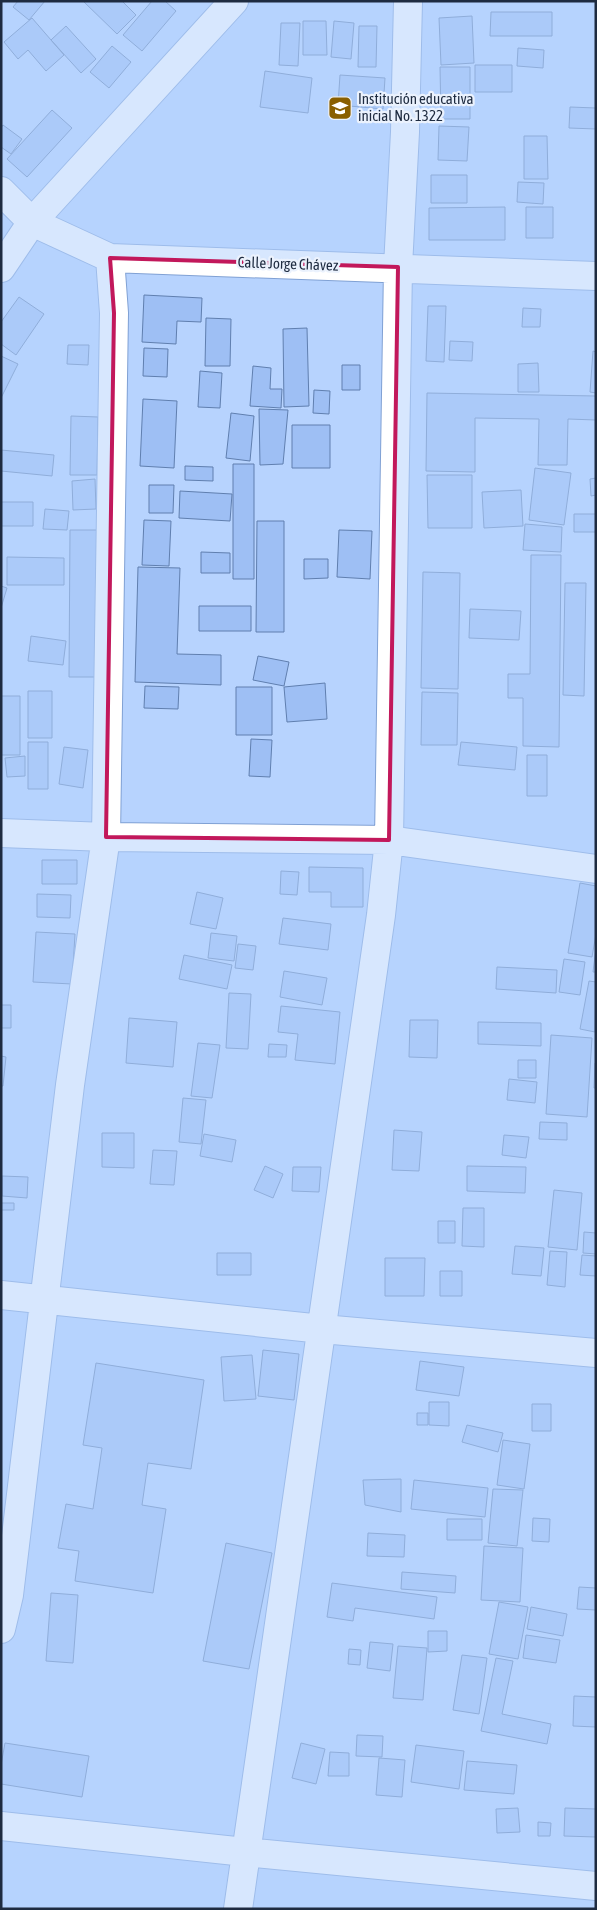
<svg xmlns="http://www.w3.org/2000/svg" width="597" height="1910" font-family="'Asap Condensed',sans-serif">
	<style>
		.building { fill: #9ebff4; stroke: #607faf }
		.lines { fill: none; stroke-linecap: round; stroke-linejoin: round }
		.street-casing { stroke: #80a1d4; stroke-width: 30 }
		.street { stroke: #fff; stroke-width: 28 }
		.marked { fill: none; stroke: #c2185b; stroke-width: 4; stroke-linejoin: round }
		.labels { text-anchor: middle; stroke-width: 4.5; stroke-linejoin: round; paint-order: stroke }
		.poi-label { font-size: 15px; fill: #1e2b40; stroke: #ebf2fd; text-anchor: start }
		.street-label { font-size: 15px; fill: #1e2b40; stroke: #ebf2fd }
	</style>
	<rect width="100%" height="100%" fill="#b7d3fe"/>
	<path class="building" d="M18 1H45L29 20 13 7Z
		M83 1H122L136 15 117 34Z
		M152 1H165L176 11 142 51 123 35Z
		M491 12H552V36H490Z
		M472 16 474 63 441 65 439 18Z
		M32 18 64 55 46 71 28 50 18 59 4 42Z
		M303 21H326L327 55H303Z
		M334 21 354 23 351 59 331 57Z
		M281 23H300L298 66 279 65Z
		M66 26 96 59 81 73 51 40Z
		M359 26H377L376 67H358Z
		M112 46 131 62 109 88 90 72Z
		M518 48 544 50 543 68 517 66Z
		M475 65H512V92H475Z
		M440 67H470V119H441Z
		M265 71 312 78 308 113 260 107Z
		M340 75 385 78 383 109 338 105Z
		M570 107 596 108V129L569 128Z
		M52 110 72 128 27 177 7 159Z
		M3 125 22 139 11 154 1 147V128Z
		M439 126 469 127 467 161 438 160Z
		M524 136H547L548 179H524Z
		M431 175H467V203H431Z
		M518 182 544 183 543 204 517 202Z
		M505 207V240H429V208Z
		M526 207H553V238H526Z
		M144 295 202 298 201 322 177 321 176 344 142 342Z
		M19 297 44 314 16 355 1 344V322Z
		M428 306H446L444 362 426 361Z
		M523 308 541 309 540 327H522Z
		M206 318 231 319 230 366H205Z
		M307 328 309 406 284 407 283 329Z
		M450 341 473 342 472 361 449 360Z
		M68 345H89L88 365 67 364Z
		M144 348 168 349 167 377 143 376Z
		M593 351 596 352V393L590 392Z
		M1 356 18 364 1 398Z
		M538 363 539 392H518V364Z
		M342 365H360V390H342Z
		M253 366 271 368 270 389H282L281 408 250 406Z
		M200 371 222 373 220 408 198 407Z
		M314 390 330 391 329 414 313 413Z
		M427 393 596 396V420L568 419 567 465H538L539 419 475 418V472L426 471Z
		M143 399 177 401 174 468 140 466Z
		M259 409 288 410 283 464 260 465Z
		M231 413 254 416 250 461 226 458Z
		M71 416 98 417 97 475H70Z
		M292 425H330V468H292Z
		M1 450 54 455 52 476 1 471Z
		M233 464H254V579H233Z
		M185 466 213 467V481L185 480Z
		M535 468 571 473 564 525 529 520Z
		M427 475H472V528H428Z
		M596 478V495L591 496 590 479Z
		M95 479 96 509 73 510 72 481Z
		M149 485H174L173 513H149Z
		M521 490 523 526 484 528 482 492Z
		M180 491 232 494 230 521 179 518Z
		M1 502H33V526H1Z
		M45 509 69 511 67 530 43 529Z
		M574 514H596V532H574Z
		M144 520 171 521 169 566 142 565Z
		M257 521H284V632H256Z
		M525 524 562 527 561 552 523 550Z
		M70 530H99V677H69Z
		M339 530 372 531 370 579 337 577Z
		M201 552 230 553V573H201Z
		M531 555H561L559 747 523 746V698H508V674H530Z
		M7 557 64 558V585H7Z
		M304 559H328V578L304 579Z
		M138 567 180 568 177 654 221 655V685L135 682Z
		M423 572 460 573 458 689 421 688Z
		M565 583H586L584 696 563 695Z
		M1 586 7 588 1 608Z
		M199 606H251V631H199Z
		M470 609 521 611 519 640 469 638Z
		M31 636 66 641 63 665 28 661Z
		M258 656 289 662 284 686 253 680Z
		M325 683 327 719 287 722 284 687Z
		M145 686 179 687 178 709 144 708Z
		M236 687H272V735H236Z
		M28 691H52V738H28Z
		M422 692 458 693 457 745H421Z
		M1 696H20V755H1Z
		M251 739 272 740 270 777 249 776Z
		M28 742H48V789H28Z
		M461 742 517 747 515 770 458 765Z
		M64 747 88 750 83 788 59 784Z
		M527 755H547V796H527Z
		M25 756V776L7 777 5 758Z
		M42 860H77V884H42Z
		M309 867 363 868V907H331V892H309Z
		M281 871 299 872 297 895 280 894Z
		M580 883 596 886V934L592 957 568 953Z
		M197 892 223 898 216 929 190 924Z
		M37 894 71 895 70 918 37 917Z
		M283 918 331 924 328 950 279 944Z
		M36 932 75 934 72 984 33 982Z
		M211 933 237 936 234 961 208 958Z
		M238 944 256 946 253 970 235 968Z
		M596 948V972H593Z
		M184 955 232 965 227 989 179 979Z
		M564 959 585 962 580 995 559 992Z
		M497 967 557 970 556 993 496 989Z
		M284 971 327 978 322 1005 280 997Z
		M589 981 596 982 595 1032 580 1029Z
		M229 993 251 994 248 1049 226 1048Z
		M1 1005H11V1028H1Z
		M281 1006 340 1012 335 1064 295 1060 298 1034 278 1032Z
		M129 1018 177 1022 173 1067 126 1063Z
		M410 1020H438L437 1058 409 1057Z
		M478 1022 541 1023V1046L478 1044Z
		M551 1035 592 1038 587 1117 546 1114Z
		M198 1043 220 1045 212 1098 191 1096Z
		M269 1044 287 1045 286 1057H268Z
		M1 1056 6 1057 3 1086H1Z
		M518 1060H536V1078H518Z
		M595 1063H596V1088H594Z
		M509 1079 537 1082 535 1103 507 1100Z
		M183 1098 206 1100 201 1144 179 1142Z
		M540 1122 567 1123V1140L539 1139Z
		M394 1130 422 1132 419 1171 392 1170Z
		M102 1133H134V1168L102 1167Z
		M204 1134 236 1140 232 1162 200 1156Z
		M504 1135 529 1137 526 1158 502 1155Z
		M153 1150 177 1151 174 1185 150 1184Z
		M265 1166 283 1174 273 1198 254 1190Z
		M467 1166 526 1167 525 1193 467 1191Z
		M293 1167H321L319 1192 292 1191Z
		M2 1176 28 1177 27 1198 2 1196Z
		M554 1190 582 1193 577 1250 548 1247Z
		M1 1203H14V1210H1Z
		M463 1208H484V1247L462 1246Z
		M438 1221H455V1243H438Z
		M584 1232 596 1233V1254L583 1253Z
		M515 1246 544 1248 541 1276 512 1274Z
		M550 1251 567 1252 565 1287 547 1285Z
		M217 1253H251V1275H217Z
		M582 1255 596 1256V1276L580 1275Z
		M385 1258H425L424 1296H385Z
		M440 1271H462V1296H440Z
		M263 1350 299 1354 294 1400 258 1396Z
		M252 1355 256 1399 224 1401 221 1357Z
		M420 1361 464 1367 459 1396 416 1390Z
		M96 1363 204 1380 191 1469 148 1463 142 1505 166 1509 153 1593 75 1581 79 1551 58 1548 66 1504 93 1509 102 1448 83 1445Z
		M429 1402H449V1426L429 1425Z
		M532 1404H551V1431H532Z
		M417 1413H428V1425H417Z
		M467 1425 503 1433 498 1452 462 1442Z
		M503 1440 530 1444 524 1489 497 1485Z
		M401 1479V1512L365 1505 363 1480Z
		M414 1480 488 1488 485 1517 411 1509Z
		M493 1489 523 1490 517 1546 488 1543Z
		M533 1518 550 1519 549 1542 532 1541Z
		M447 1519H482V1540H447Z
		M368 1533 405 1535 404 1557 367 1556Z
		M226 1543 272 1553 249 1669 203 1661Z
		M484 1546 523 1548 520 1602 481 1600Z
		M402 1572 456 1576 455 1593 401 1589Z
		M332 1583 437 1597 434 1619 355 1608 353 1621 327 1617Z
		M579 1587 596 1588V1610L577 1609Z
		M51 1593 78 1595 73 1663 46 1661Z
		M499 1602 528 1607 518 1659 489 1654Z
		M531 1607 567 1614 563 1636 527 1629Z
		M428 1631H447V1651L428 1652Z
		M526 1635 560 1640 556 1663 523 1658Z
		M370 1642 393 1644 390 1671 367 1668Z
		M398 1646 427 1648 423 1700 393 1698Z
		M349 1649 361 1650 360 1665 348 1664Z
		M462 1655 487 1658 479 1714 453 1710Z
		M496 1658 513 1661 502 1714 551 1724 547 1744 481 1731Z
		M574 1696 596 1697V1727L573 1726Z
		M357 1735 383 1736 382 1757 356 1756Z
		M5 1743 89 1756 82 1797 1 1784V1765Z
		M301 1743 325 1749 316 1784 292 1778Z
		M416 1745 464 1751 459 1789 411 1782Z
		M330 1752 349 1753V1776H328Z
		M379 1758 405 1760 402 1797 376 1795Z
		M467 1761 517 1765 514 1794 464 1790Z
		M518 1808 520 1832 497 1833 496 1809Z
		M565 1808 596 1809V1837L564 1836Z
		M538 1822 551 1823 550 1836H538Z"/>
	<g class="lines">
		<g class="street-casing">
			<path id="street" d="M1 191 32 222 110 258 596 276
				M1 268 32 222 234 1
				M1 833 106 837 389 840 596 869
				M1 1295 322 1329 596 1353
				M1 1629 9 1595 70 1085 106 837 114 313 110 258
				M1 1826 245 1852 596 1886
				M238 1909 381 915 389 840 398 267 405 132 408 1"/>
		</g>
		<use href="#street" class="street"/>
	</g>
	<path d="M0 0H597V1910H0ZM110 258 398 267 389 840 106 837 114 313Z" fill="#b7d3fe" fill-opacity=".55" fill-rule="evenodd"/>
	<path class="marked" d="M110 258 398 267 389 840 106 837 114 313Z"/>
	<defs>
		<g id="school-square" transform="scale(1.25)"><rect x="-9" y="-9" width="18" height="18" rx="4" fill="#895f00" stroke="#ebf2fd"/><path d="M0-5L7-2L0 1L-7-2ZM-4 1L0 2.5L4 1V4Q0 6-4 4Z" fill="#fff"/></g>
	</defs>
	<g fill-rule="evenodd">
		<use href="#school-square" x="340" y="108"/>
	</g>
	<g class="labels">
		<g class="poi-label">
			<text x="358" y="104">Institución educativa<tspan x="358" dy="17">inicial No. 1322</tspan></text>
		</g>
		<g class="street-label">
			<text transform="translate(288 264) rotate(2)" y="5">Calle Jorge Chávez</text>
		</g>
	</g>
	<rect width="597" height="1910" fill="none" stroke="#1e2b40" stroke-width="5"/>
</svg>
